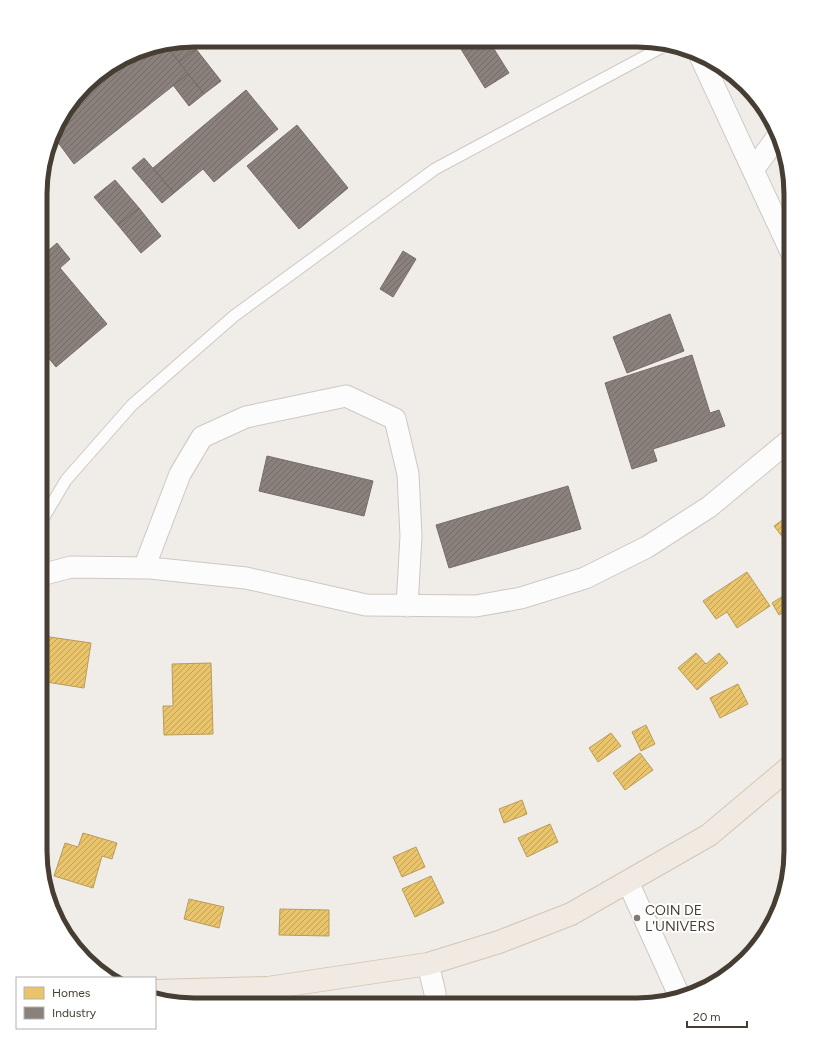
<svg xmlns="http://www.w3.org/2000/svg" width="831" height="1045" font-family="Figtree,sans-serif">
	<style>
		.homes { fill: url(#homes-hatch); stroke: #b89c5a }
		.industry { fill: url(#industry-hatch); stroke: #766d66 }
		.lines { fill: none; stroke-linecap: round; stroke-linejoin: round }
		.service-casing { stroke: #cdc8c4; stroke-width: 13 }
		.minor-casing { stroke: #cdc8c4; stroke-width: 23 }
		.primary-casing { stroke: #d4c6b4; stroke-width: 24 }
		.service { stroke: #fdfcfc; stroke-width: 11 }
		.minor { stroke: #fdfcfc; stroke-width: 21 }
		.primary { stroke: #f1eae2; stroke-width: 22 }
		.poi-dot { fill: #827a72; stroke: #fff; stroke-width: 1.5 }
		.labels { text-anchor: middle; stroke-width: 4; stroke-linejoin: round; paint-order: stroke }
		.poi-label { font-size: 14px; fill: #463d33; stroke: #fff; text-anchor: start }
		.rim { fill: none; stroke: #463d33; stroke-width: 5 }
	</style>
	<defs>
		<pattern id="homes-hatch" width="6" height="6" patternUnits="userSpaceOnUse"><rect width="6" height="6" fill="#e9c46a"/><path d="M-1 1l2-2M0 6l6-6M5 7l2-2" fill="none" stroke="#bfa058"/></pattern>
		<pattern id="industry-hatch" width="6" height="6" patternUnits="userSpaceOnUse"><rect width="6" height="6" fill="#8a817c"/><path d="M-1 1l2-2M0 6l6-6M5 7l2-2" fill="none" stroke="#736b66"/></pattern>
	</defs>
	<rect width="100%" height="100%" fill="#f0ece8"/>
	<path class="homes" d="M788 516 791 519V548L774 526Z
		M747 572 770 606 737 628 727 612 716 619 703 601Z
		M791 591V607L779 615 772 603Z
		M43 636 91 643 84 688 40 681V653Z
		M696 653 706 664 719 653 728 663 697 690 678 668Z
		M211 663 213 734 164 735 163 706H173L172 664Z
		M738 684 748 704 720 718 710 698Z
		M646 725 655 744 641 751 632 732Z
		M611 733 621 746 598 762 589 748Z
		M640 753 653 770 625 790 613 773Z
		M522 800 527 814 504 823 499 809Z
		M550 824 558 842 527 857 518 838Z
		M83 833 117 843 112 859 102 856 93 888 54 876 65 843 78 847Z
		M416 847 425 867 402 877 393 857Z
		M431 876 444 903 415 917 402 889Z
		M189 899 224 907 219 928 184 919Z
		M280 909 329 910V936L279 935Z"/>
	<path class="industry" d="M194 40H207L179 62 166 45Z
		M456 41H489L509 73 485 88Z
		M166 45 188 74 74 164 54 137 61 117 93 78 145 48Z
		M196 49 221 81 204 94 179 62Z
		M188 74 204 94 189 106 173 85Z
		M246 90 278 129 214 182 203 169 174 193 153 168Z
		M297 125 348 188 299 229 247 166Z
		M144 158 174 193 162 203 132 168Z
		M115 180 139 208 118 225 94 197Z
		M139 208 161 236 141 253 118 225Z
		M57 243 70 259 60 268 107 324 56 367 41 349V257Z
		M403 251 416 259 393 297 380 289Z
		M670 314 684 351 627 373 613 337Z
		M692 355 710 413 719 410 725 426 653 449 657 461 632 469 605 383Z
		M267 456 373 481 364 516 259 491Z
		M568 486 581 529 449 568 436 525Z"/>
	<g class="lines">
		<g class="service-casing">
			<path id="service" d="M41 522 66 480 132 405 234 316 435 169 666 45"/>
		</g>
		<g class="minor-casing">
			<path id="minor" d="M701 58 791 252
				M753 170 778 136
				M144 568 180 474 202 437 246 417 346 396 395 419 408 474 411 536 407 606
				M41 575 71 567 150 568 246 578 366 605 476 606 521 598 585 578 647 547 709 507 791 439
				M628 882 679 995
				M428 964 435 993V1005"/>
		</g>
		<g class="primary-casing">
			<path id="primary" d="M155 991 268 988 428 964 499 942 571 914 709 835 791 766"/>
		</g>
		<use href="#service" class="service"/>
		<use href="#minor" class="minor"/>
		<use href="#primary" class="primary"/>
	</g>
	<circle class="poi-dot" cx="637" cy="918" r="4"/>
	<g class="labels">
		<g class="poi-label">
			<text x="645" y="915">COIN DE<tspan x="645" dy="16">L'UNIVERS</tspan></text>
		</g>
	</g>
	<path d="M0 0H831V1045H0ZM194 47H637A147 147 0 0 1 784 194V851A147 147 0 0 1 637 998H194A147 147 0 0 1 47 851V194A147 147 0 0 1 194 47Z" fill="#fff" fill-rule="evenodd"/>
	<path class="rim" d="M194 47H637A147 147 0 0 1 784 194V851A147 147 0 0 1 637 998H194A147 147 0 0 1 47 851V194A147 147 0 0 1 194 47Z"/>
	<rect x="16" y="977" width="140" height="52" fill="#ffffff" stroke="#b5b1ad"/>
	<rect x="24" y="987" width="20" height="12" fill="#e9c46a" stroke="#b5b1ad"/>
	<text x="52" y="997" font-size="12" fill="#463d33">Homes</text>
	<rect x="24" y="1007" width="20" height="12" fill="#8a817c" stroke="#b5b1ad"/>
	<text x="52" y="1017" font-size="12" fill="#463d33">Industry</text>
	<path d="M687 1021v6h60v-6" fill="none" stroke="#463d33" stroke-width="2"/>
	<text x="693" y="1021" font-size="12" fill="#463d33" stroke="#ffffff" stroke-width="3" paint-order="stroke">20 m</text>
</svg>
